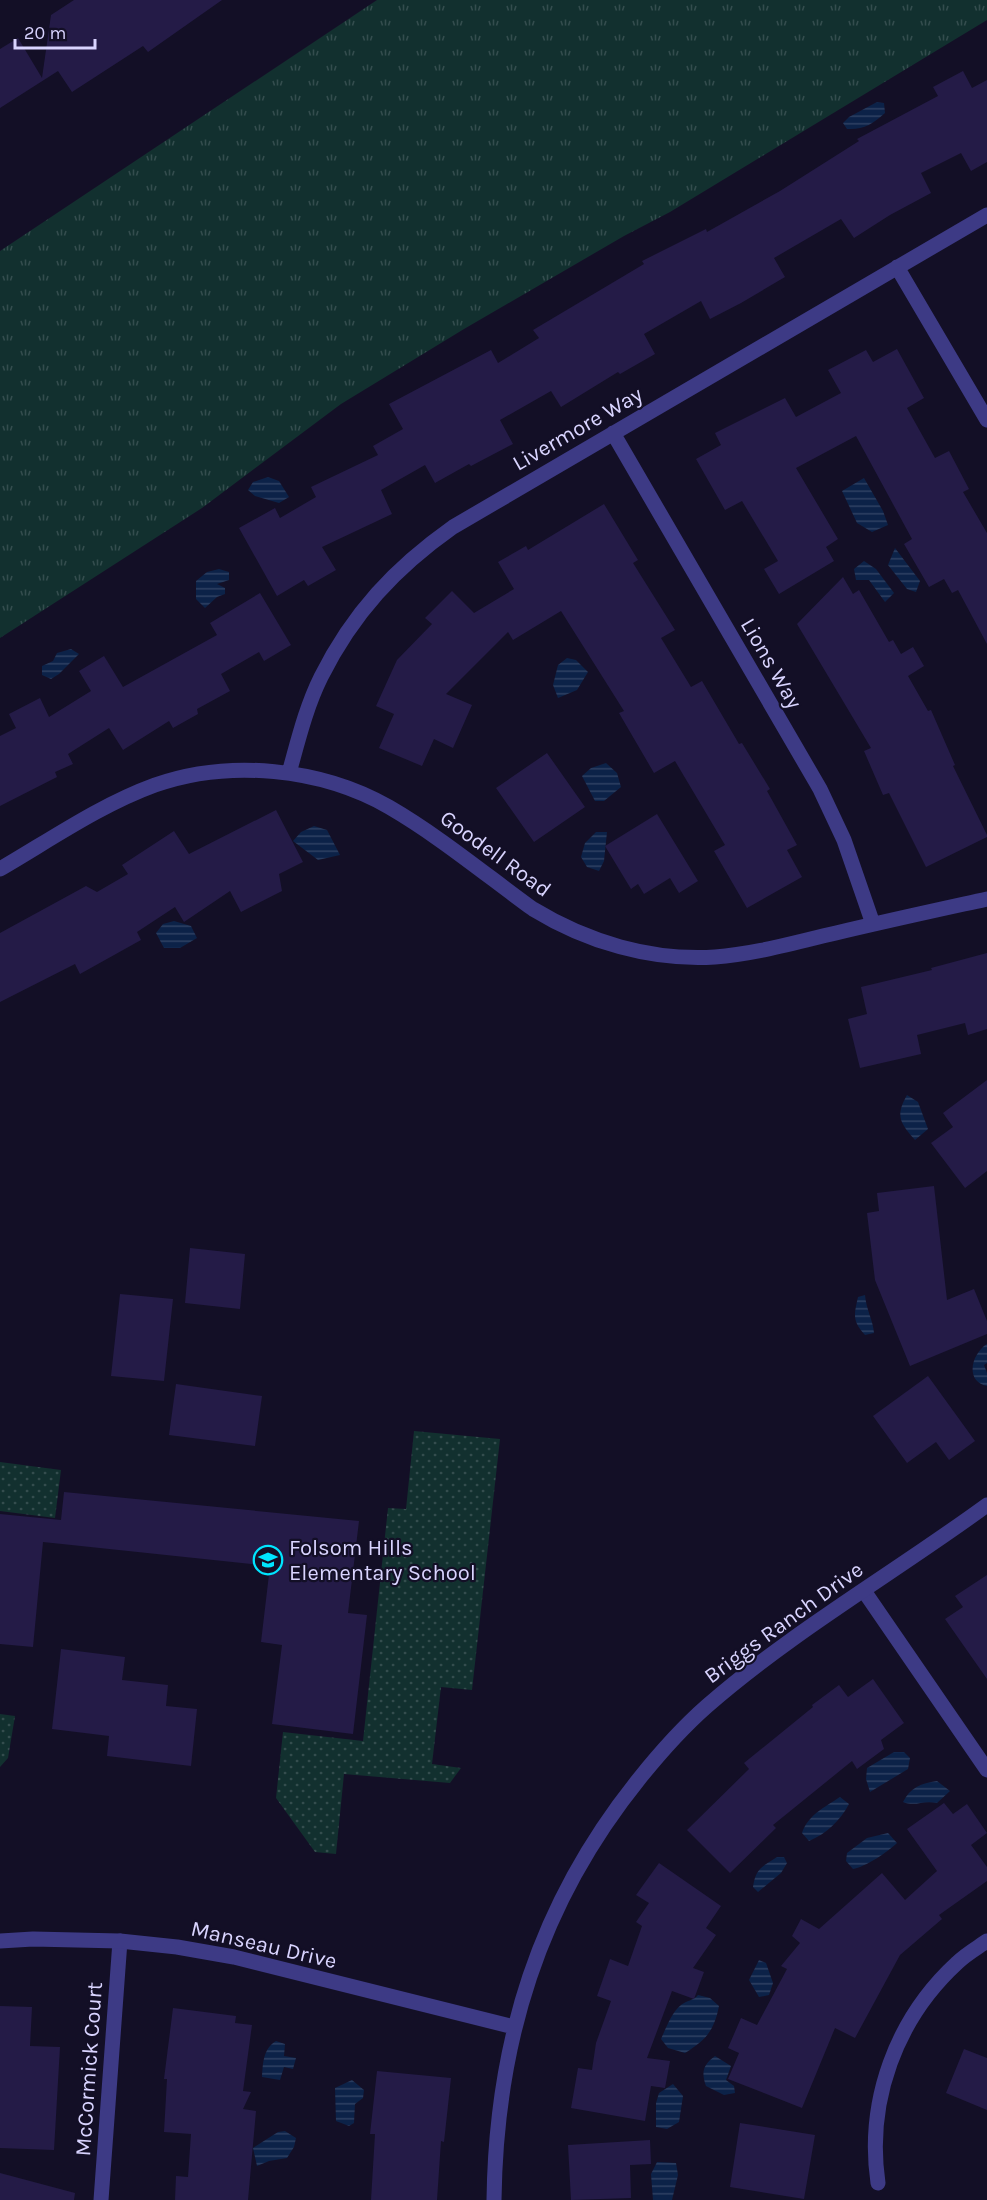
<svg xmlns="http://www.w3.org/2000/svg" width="987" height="2200" font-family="Karla,sans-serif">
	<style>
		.grass { fill: url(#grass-tufts) }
		.park { fill: url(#park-dots) }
		.water { fill: url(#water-rules) }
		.building { fill: #241b47 }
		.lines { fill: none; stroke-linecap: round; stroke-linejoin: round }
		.minor { stroke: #3d3a85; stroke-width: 15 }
		.tertiary { stroke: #3d3a85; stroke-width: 15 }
		.labels { text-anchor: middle; stroke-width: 4.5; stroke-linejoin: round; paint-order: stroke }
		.street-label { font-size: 22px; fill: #d9d4ff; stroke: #130f26 }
		.poi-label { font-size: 22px; fill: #d9d4ff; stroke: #130f26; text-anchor: start }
	</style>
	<defs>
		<pattern id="grass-tufts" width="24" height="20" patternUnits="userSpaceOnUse" patternTransform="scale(1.5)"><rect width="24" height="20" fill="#12302f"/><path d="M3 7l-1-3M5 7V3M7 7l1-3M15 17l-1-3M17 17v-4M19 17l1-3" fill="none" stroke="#344d4e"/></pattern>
		<pattern id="park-dots" width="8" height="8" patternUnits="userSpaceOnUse" patternTransform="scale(1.5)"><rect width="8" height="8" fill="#12302f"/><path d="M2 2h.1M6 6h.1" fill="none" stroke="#344d4e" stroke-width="1.8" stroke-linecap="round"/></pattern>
		<pattern id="water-rules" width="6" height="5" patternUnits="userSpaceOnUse" patternTransform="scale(1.5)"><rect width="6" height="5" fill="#0c2248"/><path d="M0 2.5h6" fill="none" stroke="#2f4163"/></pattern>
	</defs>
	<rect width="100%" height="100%" fill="#130f26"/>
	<path class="grass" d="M377 0H987V20L670 212 624 236 464 329 341 404 202 508 0 638V251Z"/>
	<path class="park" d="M414 1431 500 1439 472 1690 441 1687 432 1764 461 1768 450 1783 344 1774 336 1854 315 1852 276 1798 283 1732 363 1741 388 1508 406 1509Z
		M0 1462 61 1470 55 1518 0 1511Z
		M0 1714 15 1716 8 1758 0 1767Z"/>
	<path class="water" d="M877 102 884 103 885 113C873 124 863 130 847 129L843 123 849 117Z
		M268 477 279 481 289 497 279 503 255 496 248 490 253 482Z
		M864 478 883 511 888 525 872 532 857 523 842 491Z
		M895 548 920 581 916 592 907 589 888 565Z
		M864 561 876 569 894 593 885 602 869 580H856L854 569Z
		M219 569 229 572V580L217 584 225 588V594L217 597 205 608 196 599V581L207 572Z
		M71 649 79 654 59 674 51 679 42 675V666L53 661 57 653Z
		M567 658 576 660 588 672 577 690 558 698 553 685 558 665Z
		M606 763 617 773 621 787 604 801H595L582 776 591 768Z
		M314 826 327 830 340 855 318 860 293 841 301 832Z
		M596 832H607L604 861 599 871 587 867 581 857 585 843Z
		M174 921 191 926 197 938 180 948H164L156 933 163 924Z
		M907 1095 918 1102 928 1129 915 1140C900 1123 895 1116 907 1095Z
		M865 1295C866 1309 873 1320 874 1333L865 1335C852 1321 854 1315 858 1297Z
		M987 1344V1363L984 1365 987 1373V1386C964 1381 972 1353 987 1344Z
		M894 1752H904L910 1758 908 1769 870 1792 866 1779 867 1768Z
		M937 1781 950 1791 937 1803C922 1800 916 1807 903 1802 910 1788 921 1783 937 1781Z
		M840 1797 849 1804C840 1821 826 1834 809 1841L802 1833C808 1815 825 1807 840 1797Z
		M888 1833 897 1843C888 1852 865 1867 853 1869L846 1861 847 1853 867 1838Z
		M777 1857H784L787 1863 781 1873 758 1892 753 1887C756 1868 762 1867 777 1857Z
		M759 1960 766 1963 773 1983 769 1995 759 1997 749 1980Z
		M698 1995 710 1998 719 2006C714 2031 706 2040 685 2053L668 2048 661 2039C666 2028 672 2012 681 2005 687 2000 693 2001 698 1995Z
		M276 2041 285 2044 284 2056 296 2058 293 2069 284 2067 280 2080 262 2077C263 2063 263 2049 276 2041Z
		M715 2056 731 2066 726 2080 734 2086 735 2093 724 2095 706 2086C701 2072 703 2065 715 2056Z
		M352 2080 364 2090 363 2098 355 2104 354 2123 349 2126 336 2121 335 2088Z
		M673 2084 683 2096 679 2122 667 2129 656 2127V2103L659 2093Z
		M285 2131 296 2138 294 2147 287 2158 269 2161 257 2166 253 2148 278 2132Z
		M657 2162 676 2163 678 2175 672 2200H653L651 2174Z"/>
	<path class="building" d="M74 0H222L148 52 143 46 72 92 58 71 0 108V49L18 38 42 78 51 15Z
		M963 71 972 88 987 80V162L971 171 961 153 921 173 931 193 890 215 854 238 841 219 774 258 785 277 741 303 710 319 701 301 644 334 655 354 620 374 618 372 561 407 551 391 500 420 513 444 471 466 469 464 435 483 425 465 381 490 392 514 322 547 336 570 308 586 304 580 277 596 239 528 275 508 280 518 316 497 311 487 378 455 373 446 403 429 389 404 491 350 498 363 539 338 533 330 644 264 642 261 706 229 707 232 780 191 859 141 857 139 938 96 933 87Z
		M897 349 924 398 907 408 935 458 949 451 969 489 963 492 987 533V644L958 590 952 593 944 579 929 587 904 544 912 539 856 436 796 468 838 539 826 547 834 561 779 594 764 569 778 561 742 501 725 510 696 459 721 445 715 433 785 398 796 417 841 393 828 370 866 350 873 362Z
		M604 504 638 560 633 563 675 630 661 638 691 687 702 681 739 744 742 743 770 789 767 791 797 845 787 850 802 877 747 908 714 851 725 845 675 761 654 773 619 713 624 711 561 611 513 640 508 632 446 694 472 705 453 748 434 739 422 766 379 748 394 714 376 706 397 660 432 624 425 618 452 591 474 613 514 589 498 562 526 546 528 550Z
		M843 577 853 594 859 590 889 642 893 640 901 654 913 647 924 666 908 676 928 711 931 710 955 765 953 766 987 835V837L926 867 889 793 883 795 864 751 871 748 797 624Z
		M260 593 291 645 264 661 259 652 221 674 230 691 197 709 198 714 173 728 169 721 123 750 109 728 68 754 73 764 55 772 57 777 0 806V736L16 728 9 714 40 698 49 717 91 691 79 671 104 656 123 687 217 635 210 623Z
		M547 753 585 807 534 842 496 788Z
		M276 810 303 862 279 874 282 891 241 912 230 891 184 922 175 907 137 932 141 940 80 974 75 964 0 1002V933L86 886 97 892 128 874 122 865 174 831 189 854Z
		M657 814 698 881 679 893 670 878 644 894 638 884 631 889 605 846Z
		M987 953V1029L968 1035 965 1023 917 1035 921 1054 860 1068 848 1019 867 1014 861 987 932 970 931 968Z
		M987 1080V1171L965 1188 931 1143 953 1127 943 1113Z
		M934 1186 947 1300 974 1289 987 1321V1334L910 1366 875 1280 867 1213 879 1211 877 1193Z
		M190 1248 245 1254 240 1309 185 1303Z
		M120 1294 173 1299 164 1381 111 1376Z
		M928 1376 975 1441 949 1460 936 1442 907 1463 873 1416Z
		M176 1384 262 1396 255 1446 169 1435Z
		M64 1492 359 1521 348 1613 367 1615 353 1734 272 1724 282 1645 261 1642 270 1566 43 1542 33 1647 0 1644V1514L61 1520Z
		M987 1575V1679L945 1619 963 1607 955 1596Z
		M61 1649 125 1657 122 1680 168 1685 166 1706 197 1709 191 1766 107 1756 109 1736 52 1729Z
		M873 1679 904 1723 881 1740 884 1749 857 1769 852 1761 773 1825 776 1828 730 1873 687 1830 749 1769 744 1763 813 1707 812 1705 839 1685 848 1697Z
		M944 1803 953 1814 967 1804 987 1833 971 1845 987 1867V1881L939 1915 942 1919 900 1955 855 2038 835 2028 802 2108 728 2079 739 2053 728 2048 741 2018 757 2025 787 1969 781 1966 800 1943 792 1936 801 1919 819 1929 882 1873 905 1900 937 1871 907 1829Z
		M659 1863 721 1906 706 1928 716 1935 693 1968 704 1972 694 1999 672 1991 647 2058 670 2061 665 2088 651 2086 645 2121 571 2108 578 2068 592 2070 596 2043 611 2001 597 1996 610 1959 628 1966 642 1926 636 1922 649 1903 636 1895Z
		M0 2006 32 2007 30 2046 60 2047 54 2150 0 2148Z
		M173 2008 236 2016 235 2023 252 2025 243 2091 251 2092 243 2109 256 2111 248 2200H175L176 2176 188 2177 191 2134 164 2132 167 2079H164Z
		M964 2049 987 2058V2110L946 2093Z
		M377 2071 451 2078 444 2142 441 2141 437 2200H371L375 2134H370Z
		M740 2123 815 2135 804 2199 730 2187Z
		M650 2140 651 2164 630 2165 631 2198 571 2200 568 2145Z
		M0 2173 75 2193 74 2200H0Z"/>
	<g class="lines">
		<path class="minor" d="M897 267 987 420
			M613 433 820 789 844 840 873 924
			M289 773C298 741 306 707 321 677 353 613 395 568 453 527L987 215
			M0 869C50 840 100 805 155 785 229 759 321 768 389 807 439 836 486 875 533 909 587 942 651 961 715 957 756 954 796 942 836 933 886 921 937 910 987 899
			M864 1591 987 1770
			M878 2183C866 2101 896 2019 957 1963 966 1954 977 1948 987 1941
			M101 2200 120 1941"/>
		<path class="tertiary" d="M0 1941 33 1939 120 1941 177 1947 234 1957 514 2027
			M494 2200C496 2042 539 1903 639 1779 659 1754 682 1728 707 1706 793 1631 894 1573 987 1505"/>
	</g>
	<defs>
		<g id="school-ring" transform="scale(1.5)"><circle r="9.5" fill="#130f26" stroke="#00e5ff" stroke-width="1.5"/><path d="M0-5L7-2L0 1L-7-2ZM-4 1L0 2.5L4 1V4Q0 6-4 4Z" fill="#00e5ff"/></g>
	</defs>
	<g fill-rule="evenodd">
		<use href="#school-ring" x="268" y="1560"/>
	</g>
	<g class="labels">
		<g class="street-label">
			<text transform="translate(577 428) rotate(-30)" y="8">Livermore Way</text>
			<text transform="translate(772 663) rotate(60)" y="8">Lions Way</text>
			<text transform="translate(496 853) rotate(36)" y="8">Goodell Road</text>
			<text transform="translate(783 1622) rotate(-36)" y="8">Briggs Ranch Drive</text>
			<text transform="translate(264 1944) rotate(13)" y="8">Manseau Drive</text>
			<text transform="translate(88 2069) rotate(-86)" y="8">McCormick Court</text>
		</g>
		<g class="poi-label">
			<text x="289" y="1555">Folsom Hills<tspan x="289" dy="25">Elementary School</tspan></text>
		</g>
	</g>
	<path d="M15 39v9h80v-9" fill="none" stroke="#d9d4ff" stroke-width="3"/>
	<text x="24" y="39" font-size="18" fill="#d9d4ff" stroke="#130f26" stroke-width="4.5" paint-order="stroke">20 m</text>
</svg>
